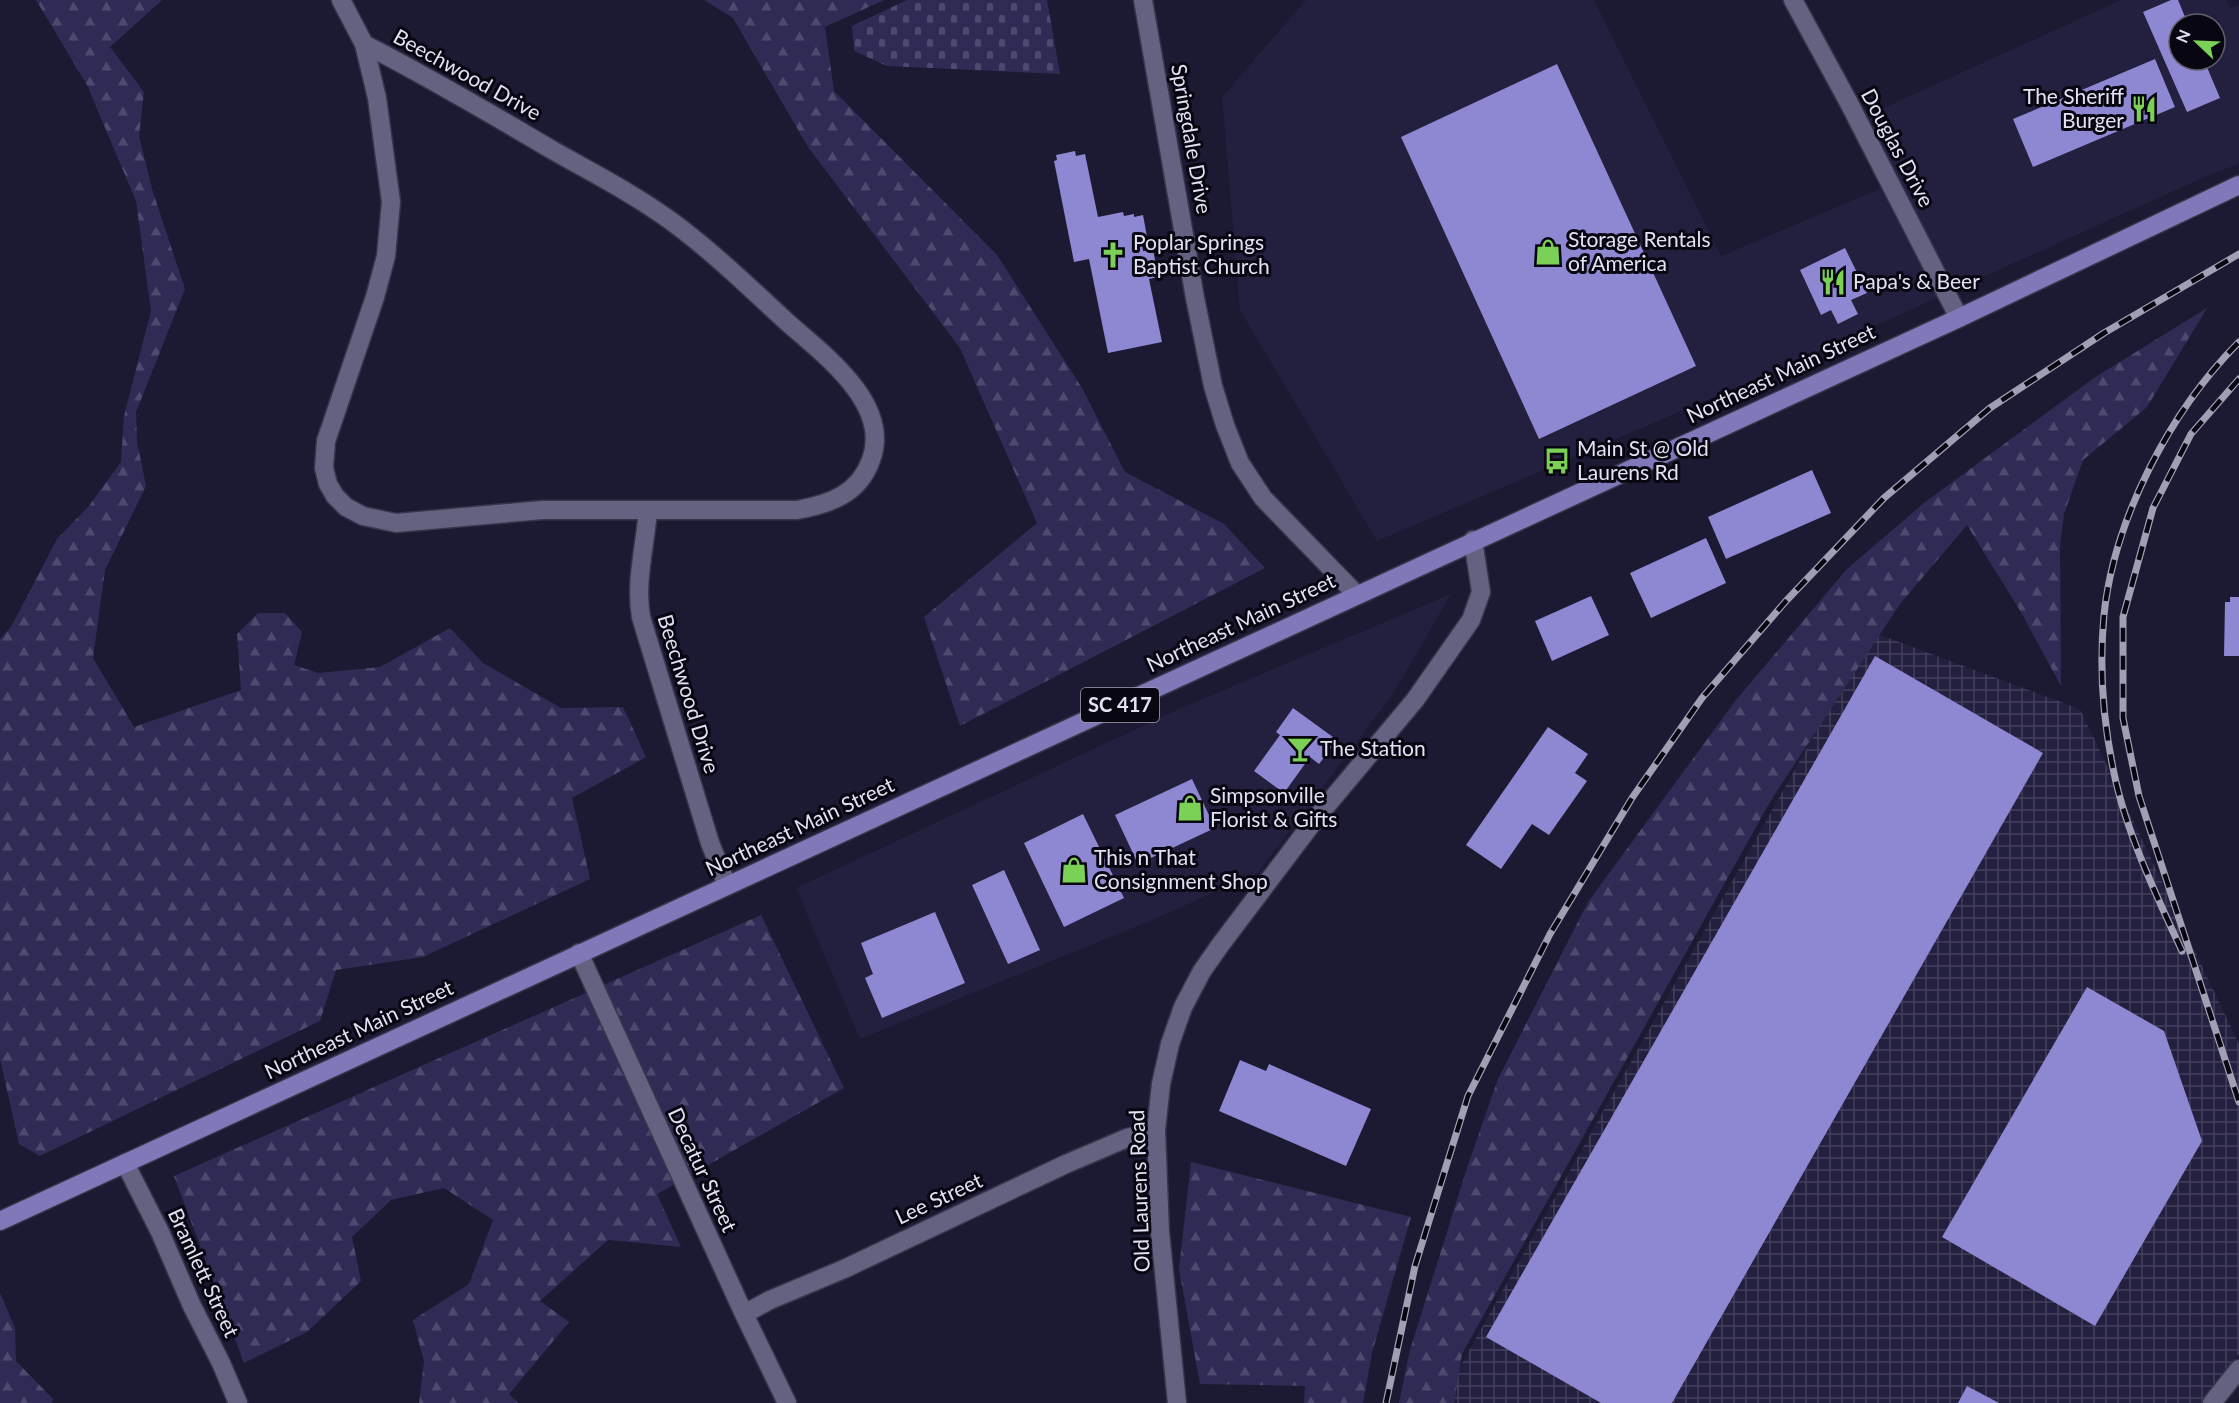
<svg xmlns="http://www.w3.org/2000/svg" width="2239" height="1403" font-family="Lato,sans-serif">
	<style>
		.built { fill: #231f3f; fill-rule: evenodd }
		.industrial { fill: url(#industrial-grid) }
		.forest { fill: url(#forest-firs) }
		.cemetery { fill: url(#cemetery-stones) }
		.building { fill: #8e87d1 }
		.lines { fill: none; stroke-linecap: round; stroke-linejoin: round }
		.minor-casing { stroke: #37354a; stroke-width: 21 }
		.major-casing { stroke: #37354a; stroke-width: 21 }
		.minor { stroke: #636281; stroke-width: 18 }
		.major { stroke: #7f79b9; stroke-width: 18 }
		.rail-casing { stroke: #a09fb3; stroke-width: 7 }
		.rail { stroke: #070611; stroke-width: 4.5; stroke-dasharray: 14; stroke-linecap: butt }
		.labels { text-anchor: middle; stroke-width: 6; stroke-linejoin: round; paint-order: stroke }
		.shield { fill: #070611; stroke: #a1a0b0; stroke-width: 1.5 }
		.shield-label { font-size: 20px; font-weight: bold; fill: #e3e2f4 }
		.street-label { font-size: 21px; fill: #e3e2f4; stroke: #070611 }
		.poi-label { font-size: 21px; fill: #e3e2f4; stroke: #070611; text-anchor: start }
	</style>
	<defs>
		<pattern id="industrial-grid" width="8" height="8" patternUnits="userSpaceOnUse" patternTransform="scale(1.5)"><rect width="8" height="8" fill="#231f3f"/><path d="M0 4h8M4 0v8" fill="none" stroke="#433f5b"/></pattern>
		<pattern id="forest-firs" width="22" height="20" patternUnits="userSpaceOnUse" patternTransform="scale(1.5)"><rect width="22" height="20" fill="#302b55"/><path d="M5 1l3.5 6h-7zM16 11l3.5 6h-7z" fill="#4e496e"/></pattern>
		<pattern id="cemetery-stones" width="16" height="16" patternUnits="userSpaceOnUse" patternTransform="scale(1.5)"><rect width="16" height="16" fill="#302b55"/><path d="M2 7V4a2 2 0 0 1 4 0v3zM10 15v-3a2 2 0 0 1 4 0v3z" fill="#4e496e"/></pattern>
	</defs>
	<rect width="100%" height="100%" fill="#1c1933"/>
	<path class="built" d="M1306 0H1594L1721 256 1896 182 1868 115 2121 0H2227L2230 8 2239 5V164L2209 175 1766 375 1377 541 1240 310 1222 97ZM2179 24H2215V60H2179Z
		M1451 594 1395 691 1258 873 1150 921 860 1039 796 888 1181 708Z"/>
	<path class="industrial" d="M1872 632 2080 709 2239 1044V1354L2203 1403H1458L1443 1397Z"/>
	<path class="forest" d="M36 0H162L110 47 144 92 139 136 152 189 185 289 136 412 137 442 146 486 105 570 93 658 134 727 241 690 237 634 258 613H285L302 632 294 665 318 673 380 667 450 628 483 663 561 708 623 707 646 757 572 798 590 879 423 957 336 970 320 1021 40 1156 19 1144 0 1059V639L11 627 57 539 89 506 121 462 124 416 151 311 136 201 87 85Z
		M704 0H884L825 27 834 91 997 255 1082 388 1125 472 1224 524 1265 568 960 726 924 617 1037 523 960 348 808 147 733 18Z
		M2207 308 2147 407 2083 460 2064 514 2060 545 2061 686 2022 614 1967 525 1900 604 1771 800 1462 1354 1454 1403H1399L1410 1350 1468 1165 1498 1079 1588 902 1736 700 1847 569 1924 503 2094 378Z
		M761 915 844 1088 657 1194 681 1247 608 1240 540 1301 569 1322 509 1394 518 1403H419L424 1361 413 1320 469 1284 493 1220 444 1188 391 1200 352 1237 361 1281 307 1332 244 1363 174 1176Z
		M1191 1162 1411 1217 1372 1353 1363 1403H1304L1305 1386 1200 1384 1179 1269Z
		M0 1293 15 1328 16 1361 53 1399 52 1403H0Z"/>
	<path class="cemetery" d="M907 0H1047L1060 74 887 66 854 51 852 26Z"/>
	<path class="building" d="M2171 0H2178L2188 24H2179V60H2204L2220 98 2187 112 2143 12Z
		M2155 59 2175 107 2033 167 2013 119Z
		M1557 64 1696 366 1539 439 1401 137Z
		M1075 151 1076 156 1085 154 1098 217 1123 212 1124 216 1134 214V217L1143 215 1148 242 1142 244 1143 251 1153 249 1158 277 1149 279 1162 342 1108 353 1089 259 1074 262 1054 161 1057 160 1056 155Z
		M1845 248 1867 293 1851 300 1858 314 1838 324 1831 310 1821 315 1800 270Z
		M1812 470 1831 513 1726 559 1708 517Z
		M1706 538 1726 583 1651 618 1630 573Z
		M1591 596 1609 635 1552 661 1535 621Z
		M2230 597H2239V656H2224L2225 602H2230Z
		M1875 656 2043 753 1672 1403H1601L1486 1337Z
		M1293 708 1337 740 1319 764 1310 757 1284 793 1254 771 1280 735 1276 732Z
		M1548 727 1588 754 1575 773 1587 781 1549 835 1532 824 1501 869 1466 845Z
		M1192 779 1215 828 1138 864 1115 815Z
		M1083 814 1124 898 1064 927 1024 843Z
		M1004 870 1040 950 1008 964 972 885Z
		M935 912 965 983 882 1018 865 978 873 974 861 943Z
		M2087 987 2164 1031 2202 1141 2095 1326 1942 1237Z
		M1240 1060 1266 1071 1269 1064 1371 1109 1346 1166 1219 1111Z
		M1967 1386 1999 1403H1958Z"/>
	<g class="lines">
		<g class="minor-casing">
			<path id="minor" d="M341 0 364 44 377 98 391 202 386 256 375 297 326 441 324 468 328 484 335 496 346 507 363 516 396 523 542 510H797C830 504 859 494 871 460 892 404 823 354 787 322 749 287 712 251 671 221 634 194 593 173 554 151 491 114 429 77 364 44
				M1143 0 1195 298 1213 386 1225 425 1240 463 1263 498 1356 594
				M1793 0 1849 103 1959 318
				M648 511C645 546 635 582 641 617L710 843 727 885
				M579 953 744 1314 787 1403
				M125 1163 160 1232 192 1306 221 1363 238 1403
				M744 1314 770 1300 844 1269 1066 1164 1127 1138 1156 1130
				M1177 1403 1160 1232 1156 1130 1161 1084 1170 1044 1183 1007 1202 971 1221 944 1317 817 1415 700 1471 620 1481 592 1473 540
				M2212 1403 2239 1369"/>
		</g>
		<g class="major-casing">
			<path id="major" d="M0 1221 1959 318 2239 185"/>
		</g>
		<use href="#minor" class="minor"/>
		<use href="#major" class="major"/>
		<g class="rail-casing">
			<path id="rail" d="M2239 379 2191 434 2153 508 2123 617V718L2139 796 2239 1102
				M2182 951C2157 897 2126 832 2114 773 2103 721 2099 668 2104 615 2114 518 2171 410 2239 342
				M1386 1403 1415 1266 1468 1096 1550 934 1632 798 1702 698 1786 601 1884 498 1990 408 2104 333 2239 254"/>
		</g>
		<use href="#rail" class="rail"/>
	</g>
	<defs>
		<g id="restaurant-bare" transform="scale(2.07)"><path d="M-5-6h1v4h1v-4h1v4h1v-4h1v5L-1.5 .5V6h-2V.5L-5-1ZM5-6V6H3V1.5H1.5Q1.5-4 5-6Z" fill="#7bd156" stroke="#070611" stroke-width="2.5" paint-order="stroke"/></g>
		<g id="shop-bare" transform="scale(2.07)"><path d="M-5-2.5h2.3a2.7 3.5 0 0 1 5.4 0H5L5.5 6h-11ZM-1.5-2.5h3a1.5 2.3 0 0 0-3 0Z" fill="#7bd156" stroke="#070611" stroke-width="2.5" paint-order="stroke"/></g>
		<g id="church-bare" transform="scale(2.07)"><path d="M-1.2-6h2.4v3.5h3.3v2.4h-3.3V6h-2.4V-.1h-3.3v-2.4h3.3Z" fill="#7bd156" stroke="#070611" stroke-width="2.5" paint-order="stroke"/></g>
		<g id="bus-bare" transform="scale(2.07)"><path d="M-5-6H5V4H4V6H2V4H-2V6H-4V4H-5ZM-3.5-4V0h7V-4ZM-3.5 1.2v1.5H-2V1.2ZM2 1.2v1.5H3.5V1.2Z" fill="#7bd156" stroke="#070611" stroke-width="2.5" paint-order="stroke"/></g>
		<g id="bar-bare" transform="scale(2.07)"><path d="M-6-5H6L.8 .8V4.5H3.5V6h-7V4.5H-.8V.8Z" fill="#7bd156" stroke="#070611" stroke-width="2.5" paint-order="stroke"/></g>
	</defs>
	<g fill-rule="evenodd">
		<use href="#restaurant-bare" x="2144" y="109"/>
		<use href="#shop-bare" x="1548" y="252"/>
		<use href="#church-bare" x="1113" y="255"/>
		<use href="#restaurant-bare" x="1833" y="282"/>
		<use href="#bus-bare" x="1557" y="461"/>
		<use href="#bar-bare" x="1300" y="749"/>
		<use href="#shop-bare" x="1190" y="808"/>
		<use href="#shop-bare" x="1074" y="870"/>
	</g>
	<g class="labels">
		<rect class="shield" x="1081" y="688" width="78" height="34" rx="4.5"/>
		<g class="shield-label">
			<text x="1120" y="712">SC 417</text>
		</g>
		<g class="street-label">
			<text transform="translate(467 75) rotate(29)" y="7">Beechwood Drive</text>
			<text transform="translate(1191 139) rotate(80)" y="7">Springdale Drive</text>
			<text transform="translate(1897 148) rotate(62)" y="7">Douglas Drive</text>
			<text transform="translate(1781 374) rotate(-25)" y="7">Northeast Main Street</text>
			<text transform="translate(1241 623) rotate(-25)" y="7">Northeast Main Street</text>
			<text transform="translate(688 694) rotate(73)" y="7">Beechwood Drive</text>
			<text transform="translate(800 827) rotate(-25)" y="7">Northeast Main Street</text>
			<text transform="translate(359 1030) rotate(-25)" y="7">Northeast Main Street</text>
			<text transform="translate(702 1170) rotate(65)" y="7">Decatur Street</text>
			<text transform="translate(1140 1191) rotate(-92)" y="7">Old Laurens Road</text>
			<text transform="translate(939 1199) rotate(-25)" y="7">Lee Street</text>
			<text transform="translate(203 1273) rotate(65)" y="7">Bramlett Street</text>
		</g>
		<g class="poi-label">
			<text x="2124" y="104" text-anchor="end">The Sheriff<tspan x="2124" dy="24">Burger</tspan></text>
			<text x="1568" y="247">Storage Rentals<tspan x="1568" dy="24">of America</tspan></text>
			<text x="1133" y="250">Poplar Springs<tspan x="1133" dy="24">Baptist Church</tspan></text>
			<text x="1853" y="289">Papa's &amp; Beer</text>
			<text x="1577" y="456">Main St @ Old<tspan x="1577" dy="24">Laurens Rd</tspan></text>
			<text x="1320" y="756">The Station</text>
			<text x="1210" y="803">Simpsonville<tspan x="1210" dy="24">Florist &amp; Gifts</tspan></text>
			<text x="1094" y="865">This n That<tspan x="1094" dy="24">Consignment Shop</tspan></text>
		</g>
	</g>
	<g transform="translate(2197 42) rotate(293)"><circle r="28" fill="#070611" stroke="#5f5e6c" stroke-width="1.5"/>
	<path d="M0-4.5L10 22L0 15L-10 22Z" fill="#7bd156"/>
	<text y="-9" font-size="16" font-weight="bold" text-anchor="middle" fill="#e3e2f4">N</text>
	</g>
</svg>
